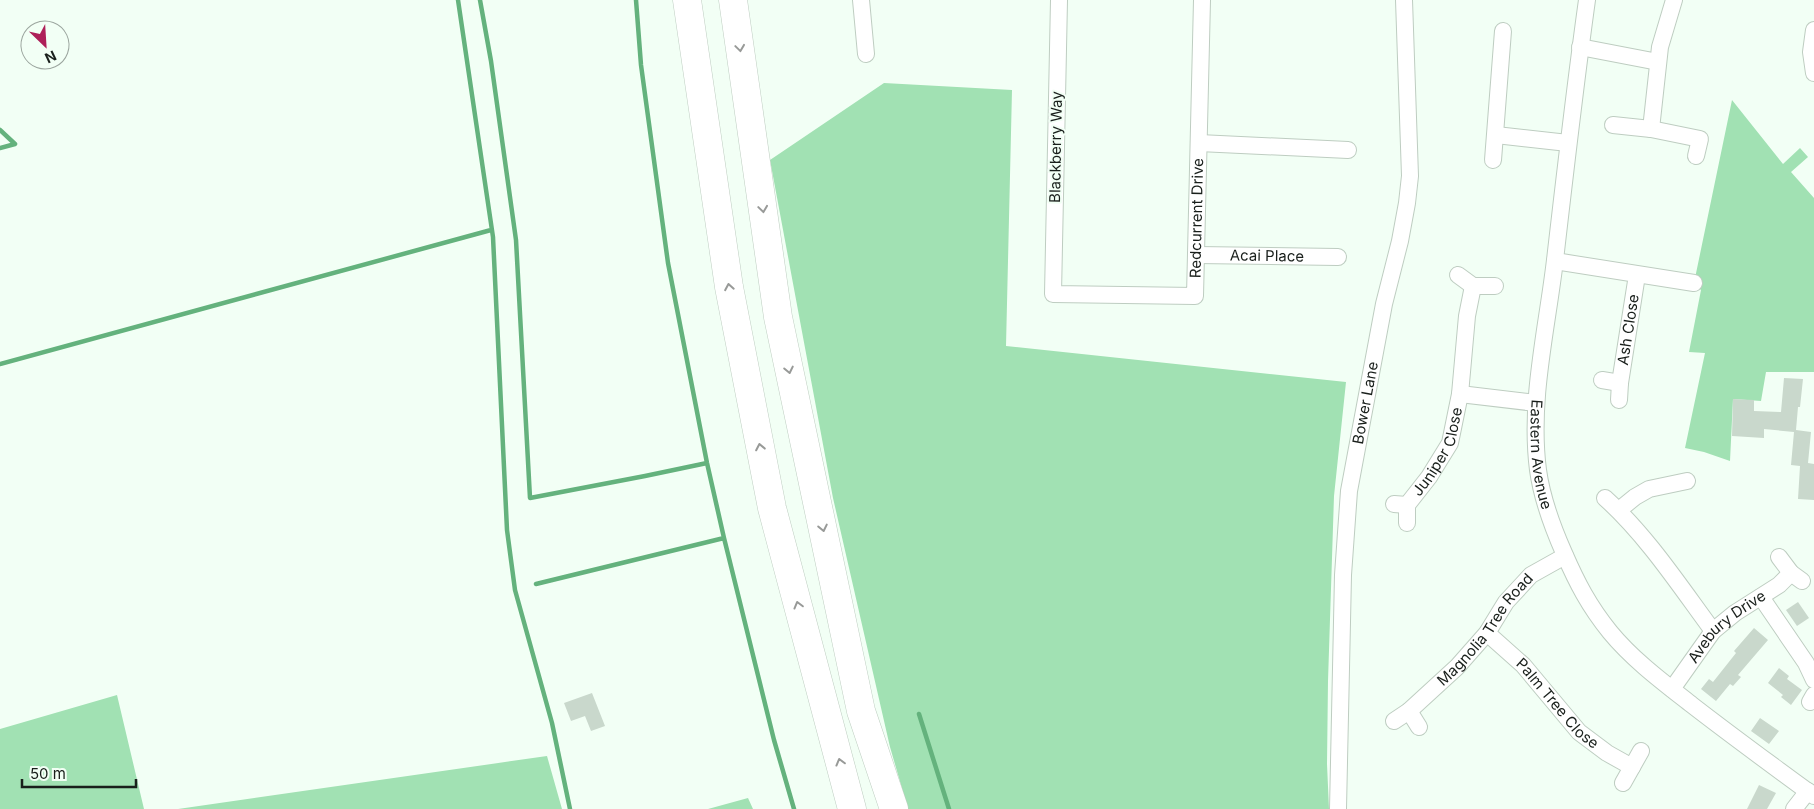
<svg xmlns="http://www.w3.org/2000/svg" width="1814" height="809" font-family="Inter,sans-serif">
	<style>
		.green { fill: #a1e1b3 }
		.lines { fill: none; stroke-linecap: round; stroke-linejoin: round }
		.stream { stroke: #64b27d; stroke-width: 4.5 }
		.building { fill: #c9d8cc }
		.street-casing { stroke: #becdc1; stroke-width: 18 }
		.highway-casing { stroke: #becdc1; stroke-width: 29 }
		.street { stroke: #fff; stroke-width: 16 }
		.highway { stroke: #fff; stroke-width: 28 }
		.oneway { stroke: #989a98 }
		.labels { text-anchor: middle; stroke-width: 4; stroke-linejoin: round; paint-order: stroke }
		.street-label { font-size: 15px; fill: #191f1b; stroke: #f2fff5 }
	</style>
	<rect width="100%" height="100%" fill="#f2fff5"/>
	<path class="green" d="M884 83 1012 90 1006 346 1346 382 1334 496 1328 681 1327 764 1329 809H908L890 747 833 498 770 160Z
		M1732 100 1783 164 1800 148 1808 157 1791 172 1814 198V372H1766L1761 401 1733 399 1730 461 1704 452 1685 448 1705 353 1689 352 1701 290 1694 283Z
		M117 695 144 809H0V729Z
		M547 756 562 809H178Z
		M748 798 753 809H708Z"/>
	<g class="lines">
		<path class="stream" d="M458 0 493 237 507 530 515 590 552 723 570 809
			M480 0 491 61 516 240 530 498 645 476 707 463
			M636 0 641 65 668 263 707 463 724 538 774 740 794 809
			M0 130 15 144 0 148
			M0 364 491 230
			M536 584 724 538
			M919 714 949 809"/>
	</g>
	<path class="building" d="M1784 378 1803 379 1800 407H1798L1796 430 1811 432 1808 463 1814 464V500L1798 499 1800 466 1791 465 1794 432 1764 429V438L1732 436 1733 399 1754 400V411L1781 412Z
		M1798 602 1809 618 1797 626 1786 610Z
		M1754 628 1768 640 1738 675 1741 677 1733 686 1730 684 1716 701 1701 689 1709 679 1713 682 1736 653 1734 651Z
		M1779 668 1789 676 1787 679 1802 690 1791 705 1781 697 1783 695 1768 683Z
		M592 693 605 726 591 731 585 716 571 721 564 703Z
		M1760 718 1779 731 1769 744 1751 731Z
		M1759 785 1776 793 1767 809H1747Z"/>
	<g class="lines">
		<g class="street-casing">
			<g id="street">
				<path d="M861 0 866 54"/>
				<path id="s1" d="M1059 0 1053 294 1195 296 1202 0"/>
				<path id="s2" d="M1587 0C1575 86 1565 173 1555 260 1547 329 1529 400 1538 470 1542 499 1552 526 1564 553 1577 583 1589 606 1610 632 1633 660 1664 683 1692 705 1732 736 1773 766 1814 796"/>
				<path d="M1814 30 1811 52 1814 73"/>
				<path d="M1580 47 1658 62"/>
				<path d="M1613 125 1651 129 1700 139 1696 156"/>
				<path d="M1651 129 1660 47 1674 0"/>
				<path d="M1496 135 1568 143"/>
				<path d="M1199 143 1348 150"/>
				<path d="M1493 160 1503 31"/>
				<path id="s3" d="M1196 255 1338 257"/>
				<path d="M1555 261 1694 283"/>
				<path d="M1458 275 1473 286"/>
				<path d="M1602 380 1620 383"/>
				<path d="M1460 394 1536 403"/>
				<path id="s4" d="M1619 400 1620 383 1637 275"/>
				<path d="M1605 498C1647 536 1679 585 1713 631"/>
				<path id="s5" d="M1394 504 1407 505 1429 477 1450 443 1460 394 1467 316 1473 286H1495"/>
				<path d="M1407 505V523"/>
				<path d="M1619 510 1635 497 1649 489 1687 481"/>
				<path d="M1779 557 1791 573 1802 581"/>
				<path d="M1761 597 1806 663 1814 680"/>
				<path id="s6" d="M1487 633 1523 665 1579 732 1607 753 1632 767"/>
				<path id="s7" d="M1672 689 1713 631 1735 613 1779 585 1791 573"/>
				<path d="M1810 702 1814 695"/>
				<path d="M1409 711 1419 727"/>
				<path id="s8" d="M1394 721 1409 711 1457 667 1487 633 1506 602 1531 575 1565 556"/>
				<path d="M1623 783 1641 751"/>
				<path id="s9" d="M1338 809 1343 575 1349 491 1384 304 1400 241 1407 203 1410 176 1404 0"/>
				<path d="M1794 809 1808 791"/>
			</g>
		</g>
		<g class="highway-casing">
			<path id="highway" d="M687 0 729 287 772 508 852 809
				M733 0 778 317 861 711 894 809"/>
		</g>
		<use href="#street" class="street"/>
		<use href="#highway" class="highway"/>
	</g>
	<defs><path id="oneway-chevron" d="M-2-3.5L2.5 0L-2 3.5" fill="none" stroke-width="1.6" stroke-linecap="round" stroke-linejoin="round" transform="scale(1.25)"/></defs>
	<g class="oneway">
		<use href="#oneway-chevron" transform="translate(740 48) rotate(82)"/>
		<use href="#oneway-chevron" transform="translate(763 209) rotate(82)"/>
		<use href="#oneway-chevron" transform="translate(729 287) rotate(-100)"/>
		<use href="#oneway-chevron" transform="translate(789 370) rotate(78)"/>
		<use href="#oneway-chevron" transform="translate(760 447) rotate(-101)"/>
		<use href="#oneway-chevron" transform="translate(823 528) rotate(78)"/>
		<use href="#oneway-chevron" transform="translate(798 605) rotate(-105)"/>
		<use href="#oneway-chevron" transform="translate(840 762) rotate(-105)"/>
	</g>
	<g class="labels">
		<g class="street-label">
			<text transform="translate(1056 147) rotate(-89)" y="5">Blackberry Way</text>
			<text dy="5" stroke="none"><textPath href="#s1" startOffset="514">Redcurrent Drive</textPath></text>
			<text dy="5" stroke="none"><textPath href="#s3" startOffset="71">Acai Place</textPath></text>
			<text dy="5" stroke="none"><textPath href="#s4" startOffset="71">Ash Close</textPath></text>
			<text dy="5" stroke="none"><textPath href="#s9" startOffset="408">Bower Lane</textPath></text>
			<text dy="5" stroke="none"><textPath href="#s5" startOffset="76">Juniper Close</textPath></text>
			<text dy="5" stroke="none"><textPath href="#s2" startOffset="458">Eastern Avenue</textPath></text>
			<text dy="5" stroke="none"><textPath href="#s7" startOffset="84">Avebury Drive</textPath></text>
			<text dy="5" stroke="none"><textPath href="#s8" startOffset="130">Magnolia Tree Road</textPath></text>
			<text dy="5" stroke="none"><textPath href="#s6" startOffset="100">Palm Tree Close</textPath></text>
		</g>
	</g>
	<g transform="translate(45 45) rotate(155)"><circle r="24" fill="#f2fff5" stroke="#9ba59e"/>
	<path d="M0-4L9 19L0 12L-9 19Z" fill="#ae2059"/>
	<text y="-8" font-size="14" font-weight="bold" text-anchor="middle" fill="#191f1b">N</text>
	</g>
	<path d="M22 779v8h114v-8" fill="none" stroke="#191f1b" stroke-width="2.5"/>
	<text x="30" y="779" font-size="15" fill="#191f1b" stroke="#f2fff5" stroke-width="4" paint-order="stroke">50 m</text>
</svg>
